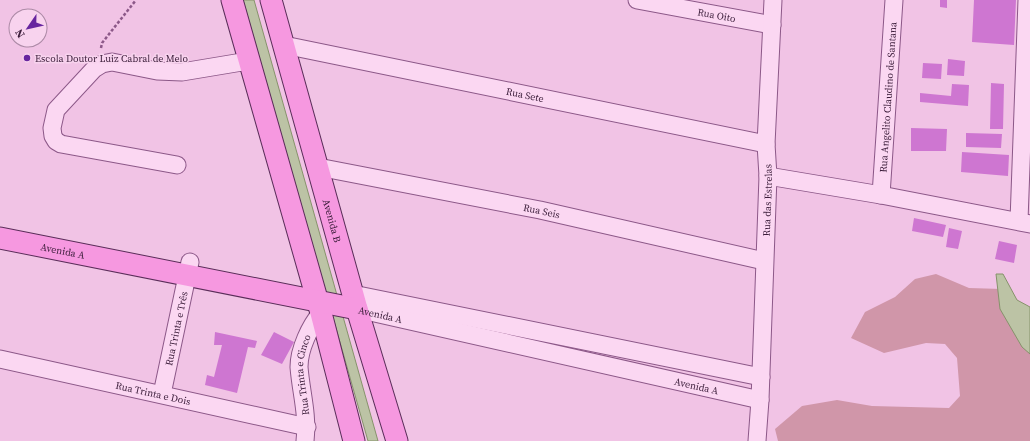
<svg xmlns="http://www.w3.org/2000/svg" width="1030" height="441" font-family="'Source Serif 4',serif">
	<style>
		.green { fill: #d096a9 }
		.water { fill: #bcc3a5; stroke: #86926b }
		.building { fill: #ce76d1 }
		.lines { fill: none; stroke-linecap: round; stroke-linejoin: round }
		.minor-casing { stroke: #8c5888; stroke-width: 19 }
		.major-casing { stroke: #5a2d59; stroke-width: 23 }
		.path { stroke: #8c5888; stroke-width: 2.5; stroke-dasharray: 3 2; stroke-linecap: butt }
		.minor { stroke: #fbd7f2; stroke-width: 17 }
		.major { stroke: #f698e0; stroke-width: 21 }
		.poi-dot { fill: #67259f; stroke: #f8d3ee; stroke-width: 1.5 }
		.labels { text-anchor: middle; stroke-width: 3; stroke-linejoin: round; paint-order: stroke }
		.street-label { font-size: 10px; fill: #3b1d3a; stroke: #f8d3ee }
		.poi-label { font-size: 10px; fill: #3b1d3a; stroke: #f8d3ee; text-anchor: start }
	</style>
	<rect width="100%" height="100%" fill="#f1c3e5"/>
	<path class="green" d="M936 274 969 288 1002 289 1030 330V441H778L775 429 802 406 837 400 872 406 949 408 960 396 957 358 945 344 926 343 884 353 851 338 865 312 895 297 915 279Z"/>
	<path class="water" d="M243 0H254L378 441H368Z
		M996 274H1003L1017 300 1030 307V354L1022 347 1000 309Z"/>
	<path class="building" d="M940 0H947V8L940 7Z
		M974 0H1016L1014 45 972 42Z
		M948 59 965 61 964 76 947 75Z
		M923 63 942 64 941 79 922 78Z
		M991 83 1004 84 1003 129H990Z
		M952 84 969 85 968 106 920 102V93L951 96Z
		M911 128 947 129 946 151H911Z
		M966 133 1002 134 1001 148 966 147Z
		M962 152 1009 155 1008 176 961 172Z
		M914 218 946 225 943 237 912 231Z
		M949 228 962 231 958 249 946 247Z
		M999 241 1017 245 1014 263 995 259Z
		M215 332 257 341 255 348 248 347 237 393 205 385 207 375 214 377 222 345H214Z
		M274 332 294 342 282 364 261 355Z"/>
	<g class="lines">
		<g class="minor-casing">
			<g id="minor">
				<path id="s1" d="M637 0 772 25"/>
				<path id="s2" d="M284 45 766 144"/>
				<path d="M177 165 61 144 56 141 53 136 52 128 56 110 94 69 102 64 112 62 157 71 182 72 248 61"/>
				<path id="s3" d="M318 167 540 210 764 261"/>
				<path d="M768 176 881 195 1030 224"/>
				<path id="s4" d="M881 195 894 0"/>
				<path d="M1019 221 1027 0"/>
				<path d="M353 294 761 377"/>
				<path id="s5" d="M357 309 760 400"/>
				<path id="s6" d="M0 359 307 427"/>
				<path id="s7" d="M162 394 190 262"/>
				<path id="s8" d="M305 441C308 413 301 393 299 367 299 349 310 326 321 313"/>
				<path id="s9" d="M757 441 760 400 768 176 766 144 773 0"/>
			</g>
		</g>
		<g class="major-casing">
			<g id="major">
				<path d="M232 0 321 313 354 441"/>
				<path id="s10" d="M271 0 357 309 397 441"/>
				<path id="s11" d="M0 238 357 309"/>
			</g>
		</g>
		<path class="path" d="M101 48 102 43 136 0"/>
		<use href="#minor" class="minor"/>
		<use href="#major" class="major"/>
	</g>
	<circle class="poi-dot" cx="27" cy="58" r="4"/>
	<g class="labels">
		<g class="street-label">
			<text dy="4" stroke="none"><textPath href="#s1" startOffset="81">Rua Oito</textPath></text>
			<text dy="4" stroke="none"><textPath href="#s2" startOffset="246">Rua Sete</textPath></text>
			<text dy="4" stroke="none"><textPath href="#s4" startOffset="98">Rua Angelito Claudino de Santana</textPath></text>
			<text dy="4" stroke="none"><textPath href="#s9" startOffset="241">Rua das Estrelas</textPath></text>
			<text dy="4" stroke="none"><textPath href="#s3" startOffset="228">Rua Seis</textPath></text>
			<text dy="4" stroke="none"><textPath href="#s10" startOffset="229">Avenida B</textPath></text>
			<text dy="4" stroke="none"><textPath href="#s11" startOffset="64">Avenida A</textPath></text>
			<text dy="4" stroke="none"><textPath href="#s5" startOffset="24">Avenida A</textPath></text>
			<text dy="4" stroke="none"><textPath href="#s7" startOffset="67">Rua Trinta e Três</textPath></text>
			<text dy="4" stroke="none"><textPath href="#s8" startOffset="67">Rua Trinta e Cinco</textPath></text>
			<text dy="4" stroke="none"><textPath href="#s5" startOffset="348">Avenida A</textPath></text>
			<text dy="4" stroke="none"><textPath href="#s6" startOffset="157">Rua Trinta e Dois</textPath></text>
		</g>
		<g class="poi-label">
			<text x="35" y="62">Escola Doutor Luiz Cabral de Melo</text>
		</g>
	</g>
	<g transform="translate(28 28) rotate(236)"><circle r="19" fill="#f8d3ee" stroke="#ac8aa6"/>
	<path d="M0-3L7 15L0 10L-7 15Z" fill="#67259f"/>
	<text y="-6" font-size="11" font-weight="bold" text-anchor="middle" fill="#3b1d3a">N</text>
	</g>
</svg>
